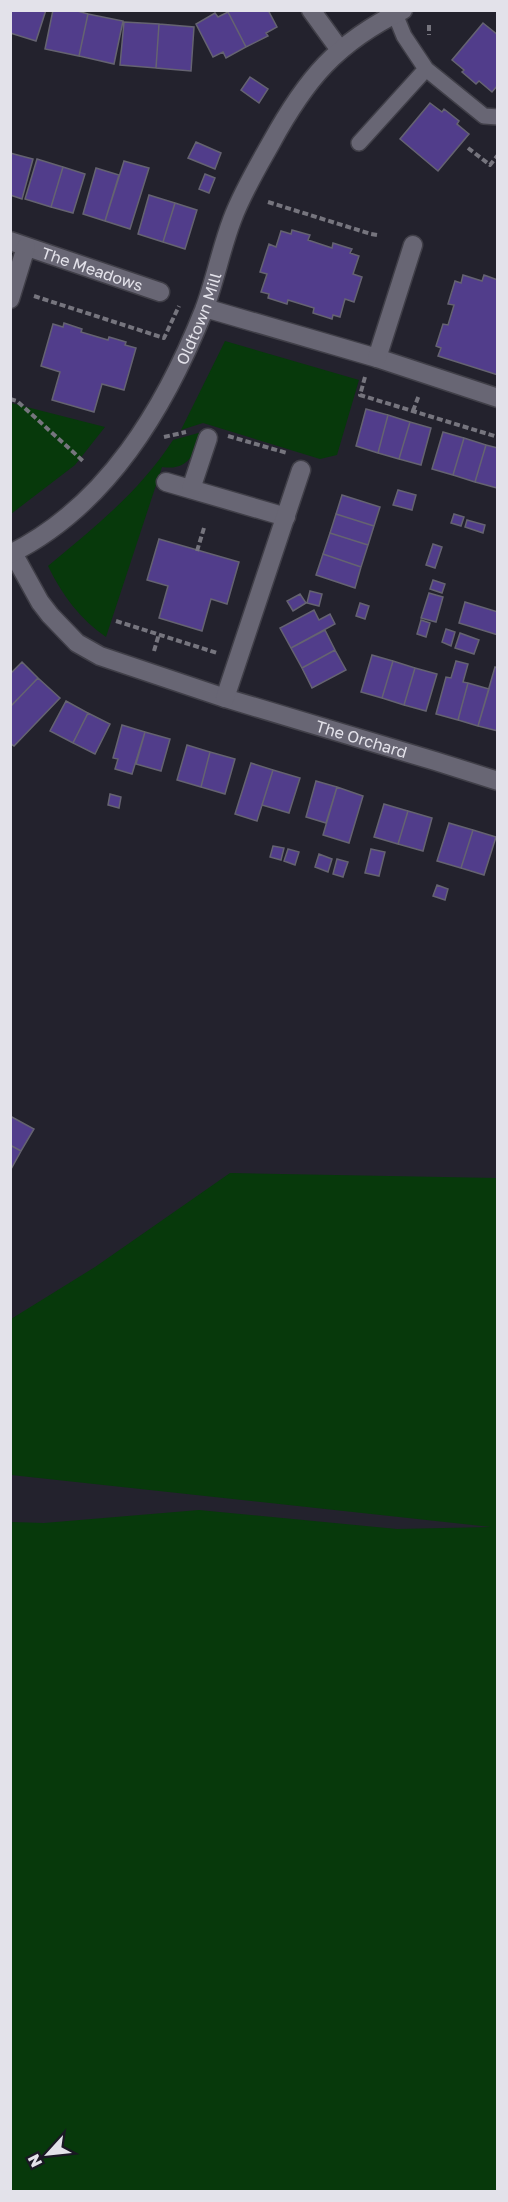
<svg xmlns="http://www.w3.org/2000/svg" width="508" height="2202" font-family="'Golos Text',sans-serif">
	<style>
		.green { fill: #07390b }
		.building { fill: #513d8b; stroke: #656371; stroke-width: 1.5 }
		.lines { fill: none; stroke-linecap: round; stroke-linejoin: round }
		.lane-casing { stroke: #403f48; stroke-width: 18 }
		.street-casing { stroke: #403f48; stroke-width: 21 }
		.path { stroke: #76757e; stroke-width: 4; stroke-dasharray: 6 3; stroke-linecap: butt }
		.lane { stroke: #686674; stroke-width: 15 }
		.street { stroke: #686674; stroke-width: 18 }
		.labels { text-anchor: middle; stroke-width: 4.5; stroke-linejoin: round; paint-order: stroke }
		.street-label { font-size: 16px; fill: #e3e2ea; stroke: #1a1824 }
	</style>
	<rect width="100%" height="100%" fill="#23222d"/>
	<path class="green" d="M225 341 359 380 337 455 320 459 203 423 181 430Z
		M11 403 105 427 75 465 11 514Z
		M202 432C194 454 189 471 162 467L106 637C80 619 62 595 48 566 95 527 140 491 173 440Z
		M230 1173 497 1178V2191H11V1522L44 1523 199 1510 397 1529 491 1527 11 1475V1319L95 1267Z"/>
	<path class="building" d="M10 10H46L36 41 10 33Z
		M53 10H74L88 14 79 56 45 49Z
		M231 10H268L277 27 266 33 268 36 246 47 228 12Z
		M228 12 246 47 226 58 223 52 213 57 196 24 215 13 218 17Z
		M88 14 123 21 114 64 79 56Z
		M124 22 159 24 156 68 120 65Z
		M483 23 498 35V85L492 92 479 81 476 84 462 72 464 70 452 60Z
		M159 24 194 27 191 71 156 68Z
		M250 77 268 89 259 103 241 90Z
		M430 103 442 112 444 109 459 121 457 124 469 134 438 171 400 139Z
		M196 142 221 153 215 169 188 158Z
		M10 153 33 159 22 199 10 195Z
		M37 159 63 167 51 207 25 199Z
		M124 161 149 168 130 229 105 221Z
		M63 167 85 174 73 213 51 207Z
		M96 168 119 175 105 221 83 214Z
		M205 174 215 178 209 193 199 189Z
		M149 195 175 203 163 242 138 234Z
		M175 203 197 210 185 249 163 242Z
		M292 230 310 235 308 240 332 248 333 243 352 249 350 253 359 256 353 274 362 277 354 302 345 299 340 317 333 315 332 319 313 313 314 308 288 300 287 304 268 298 269 294 261 292 267 274 260 272 269 244 276 247 281 231 291 234Z
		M463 275 482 281 484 275 498 280V375L438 356 441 348 436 346 443 324 448 325 454 305 448 304 455 281 461 283Z
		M64 323 82 329 81 332 108 340 109 337 126 342 125 345 136 348 124 390 102 384 94 412 52 400 60 372 41 366 53 324 63 327Z
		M366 409 388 415 378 453 356 446Z
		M388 415 410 422 399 459 378 453Z
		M410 422 431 428 421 465 399 459Z
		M443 432 464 438 453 475 432 469Z
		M464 438 486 445 475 482 453 475Z
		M486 445 498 448 497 488 475 482Z
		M398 490 416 495 412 510 393 505Z
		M342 495 380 507 374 526 336 514Z
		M336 514 374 526 368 545 330 533Z
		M454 514 464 517 461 526 451 523Z
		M467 520 485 525 483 533 465 527Z
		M330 533 368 545 361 567 323 554Z
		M159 539 239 562 227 604 211 599 202 631 159 618 168 586 147 580Z
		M433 544 442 547 435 568 426 565Z
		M323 554 361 567 355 588 316 575Z
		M433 580 445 584 442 593 430 589Z
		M310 591 322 594 319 606 307 603Z
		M429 593 443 597 436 622 421 618Z
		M300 594 306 603 293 611 287 601Z
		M465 602 498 612V635L459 623Z
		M360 603 369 606 365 619 356 616Z
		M314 610 319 620 330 614 335 624 291 648 280 628Z
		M421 620 430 623 426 637 417 634Z
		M446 629 455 632 451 646 442 642Z
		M325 630 335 650 302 668 291 648Z
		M460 633 479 640 474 654 455 648Z
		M335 650 346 670 312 688 302 668Z
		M372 655 393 661 382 698 361 692Z
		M393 661 415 668 404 705 382 698Z
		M456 661 468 664 463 682 468 683 458 720 436 714 446 677 451 678Z
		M22 662 38 678 10 707V674Z
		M495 667 498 668V731L478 726Z
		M415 668 437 674 426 711 404 705Z
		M38 678 60 698 14 746 10 743V707Z
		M468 683 489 689 478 726 458 720Z
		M66 701 88 713 73 743 50 731Z
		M88 713 110 724 95 754 73 743Z
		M122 725 145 732 132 774 115 769 118 759 113 758Z
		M145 732 170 739 161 771 136 764Z
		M187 745 210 752 201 787 177 780Z
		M210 752 235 759 225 794 201 787Z
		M251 763 273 770 257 821 235 814Z
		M273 770 300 778 289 813 262 805Z
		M316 781 337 787 326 823 306 817Z
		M337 787 363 796 349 843 323 835Z
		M110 794 121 797 119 808 108 805Z
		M384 804 408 811 398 844 374 837Z
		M408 811 432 818 423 851 398 844Z
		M449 823 473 830 461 868 437 861Z
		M473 830 496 837 484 875 461 868Z
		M273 846 284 848 281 860 270 857Z
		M288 849 299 852 295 865 284 861Z
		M371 849 385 852 379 876 365 873Z
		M319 854 332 859 328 872 315 867Z
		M337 859 348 862 343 877 333 874Z
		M437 885 448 889 445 900 433 896Z
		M10 1116 34 1129 21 1151 10 1145Z
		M10 1145 21 1151 10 1171Z"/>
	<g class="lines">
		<g class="lane-casing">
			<path id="lane" d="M395 14 404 36 426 69 484 116 498 117
				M359 143 426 69"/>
		</g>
		<g class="street-casing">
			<g id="street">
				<path d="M311 10 340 50"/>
				<path id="s1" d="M10 241 160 292"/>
				<path d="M10 299 26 247"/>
				<path d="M205 308 377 358 498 398"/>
				<path d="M377 358 413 245"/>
				<path d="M166 482 286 517"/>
				<path d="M191 489 208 438"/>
				<path id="s2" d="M13 553 40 602 50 615 77 643 100 656 225 698 435 761 498 781"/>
				<path id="s3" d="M10 554C107 506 165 408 204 310 215 281 221 249 232 220 242 193 257 168 271 143 306 79 336 43 403 10"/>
				<path d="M225 698 301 470"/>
			</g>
		</g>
		<path class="path" d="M429 25V35
			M468 148 490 165 498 155
			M268 202 371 234 377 235
			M34 296 164 338 179 306
			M365 377 360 395 498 437
			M10 399 17 401 83 461
			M413 411 419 395
			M228 436 287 453
			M164 437 186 432
			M197 551 204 528
			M116 621 217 653
			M154 651 159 634"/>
		<use href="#lane" class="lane"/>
		<use href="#street" class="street"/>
	</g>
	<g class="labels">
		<g class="street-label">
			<text dy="6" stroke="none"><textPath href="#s1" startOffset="87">The Meadows</textPath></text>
			<text dy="6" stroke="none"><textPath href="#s3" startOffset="309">Oldtown Mill</textPath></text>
			<text dy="6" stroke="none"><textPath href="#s2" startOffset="412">The Orchard</textPath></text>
		</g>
	</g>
	<rect width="508" height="2202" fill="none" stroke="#e3e2ea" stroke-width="24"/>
	<g transform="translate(48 2154) rotate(243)" stroke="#1a1824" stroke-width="4.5" paint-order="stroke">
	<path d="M0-4.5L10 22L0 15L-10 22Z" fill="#e3e2ea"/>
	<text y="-9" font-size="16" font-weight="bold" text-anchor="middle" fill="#e3e2ea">N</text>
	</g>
</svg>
